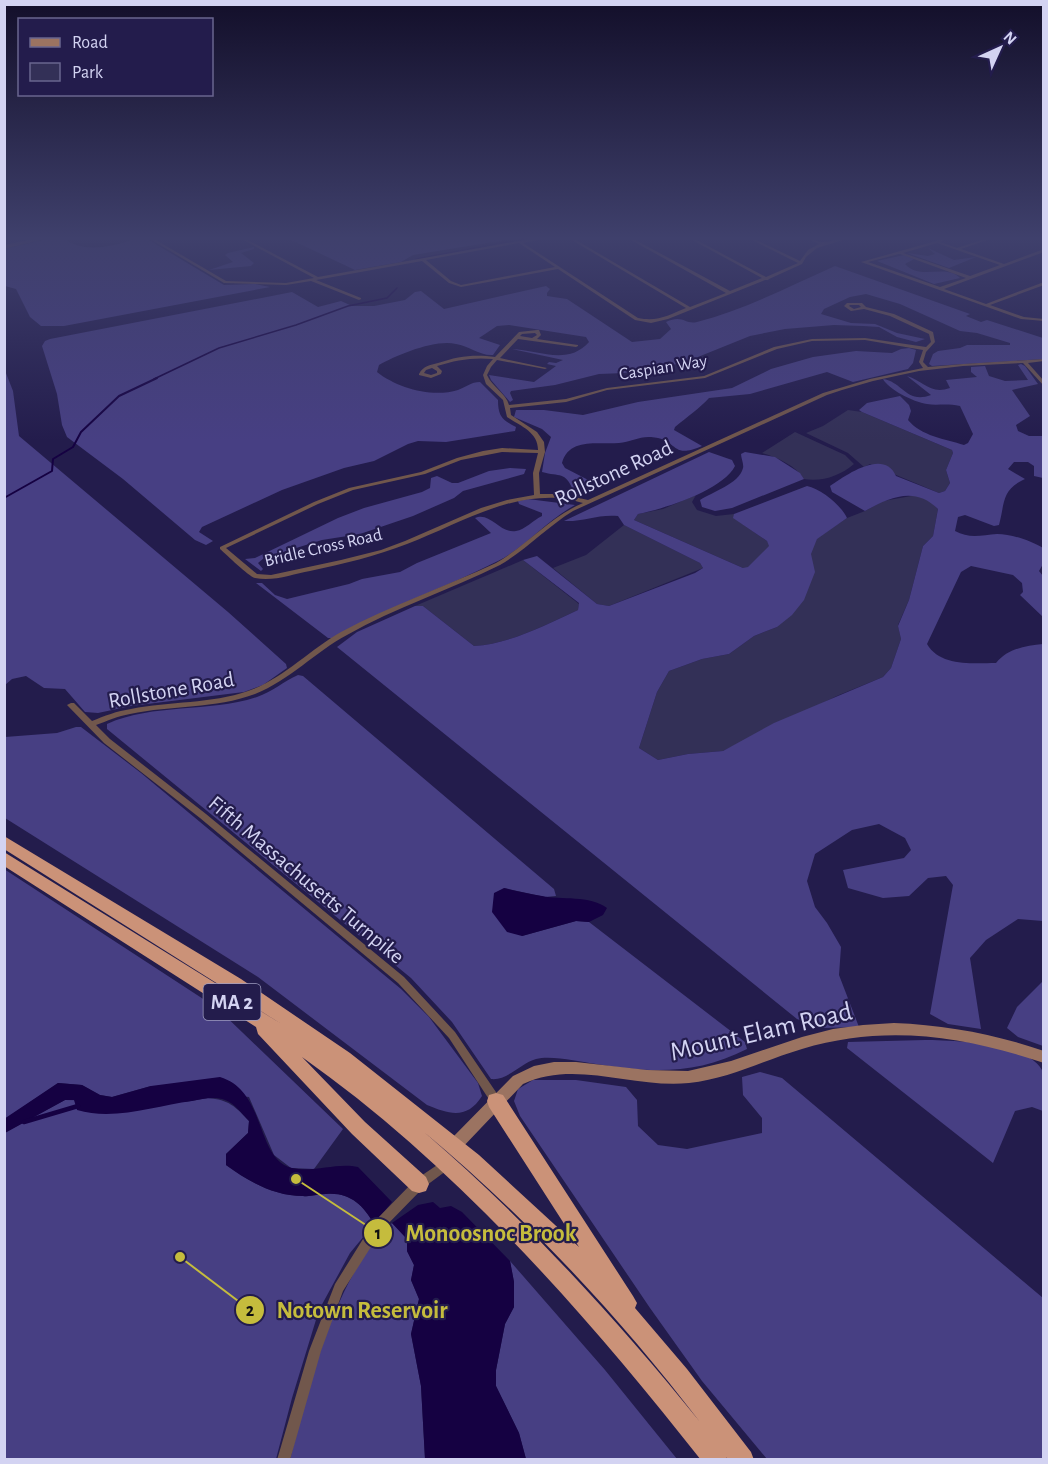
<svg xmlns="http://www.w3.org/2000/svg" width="1048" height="1464" font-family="'Alegreya Sans',sans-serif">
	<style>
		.green { fill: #333057 }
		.forest { fill: #473f83 }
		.water { fill: #150142 }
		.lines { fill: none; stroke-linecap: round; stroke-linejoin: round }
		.stream-far2 { stroke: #150142; stroke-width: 1.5 }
		.stream-far1 { stroke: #150142; stroke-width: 2 }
		.stream { stroke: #150142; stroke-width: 4.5 }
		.minor { fill: #71574c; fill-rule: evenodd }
		.tertiary { fill: #71574c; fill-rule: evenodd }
		.secondary { fill: #9b7361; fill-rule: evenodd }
		.trunk { fill: #cb9278; fill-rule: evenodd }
		.labels { text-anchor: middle; stroke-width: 4.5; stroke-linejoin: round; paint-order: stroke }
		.far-street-label { font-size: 18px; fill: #d3d3f2; stroke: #231c4c }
		.shield { fill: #231c4c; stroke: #9e9cc0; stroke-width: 1.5 }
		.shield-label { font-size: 21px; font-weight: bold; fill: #d3d3f2 }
		.street-label { font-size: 22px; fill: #d3d3f2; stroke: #231c4c }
		.near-street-label { font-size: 27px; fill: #d3d3f2; stroke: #231c4c }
		.leader { fill: none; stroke: #c5bc3d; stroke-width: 2 }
		.callout-dot { fill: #c5bc3d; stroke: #231c4c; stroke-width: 2 }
		.mark-label { font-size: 18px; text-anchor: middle; font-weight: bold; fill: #111 }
		.callout-label { font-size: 24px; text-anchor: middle; font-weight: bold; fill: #c5bc3d; stroke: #231c4c; stroke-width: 4.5; stroke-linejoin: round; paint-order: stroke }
	</style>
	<rect width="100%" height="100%" fill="#231c4c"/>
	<path class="green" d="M848 410 862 412 952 450 953 453 946 470 950 483 945 491 939 493 870 464 864 467 848 453 806 433 823 426Z
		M795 432 845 455 854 464C840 476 822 482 804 479 796 466 777 457 762 453Z
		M696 495 692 502 697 510 716 516 734 514V518L767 541 770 546 748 568H743L634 520 638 514 663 509Z
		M917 495 929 500 938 509 933 536 923 546 909 600 898 625 901 639 891 668 883 677 839 695 723 751 688 754 658 760 639 748 657 692 669 671 702 659 729 654 754 636 777 627 817 538 847 518 865 511 883 501Z
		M624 525 700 563 703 568 609 606 597 604 553 568 586 555Z
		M523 560 579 604 578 610C545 625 510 644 474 646L423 606H415Z"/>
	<path class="forest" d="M61 236C79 253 107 248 129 241L131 238 128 236H142L224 285 255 284 270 287 64 326H41L30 317 16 289 5 286 4 249Z
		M283 236H530L413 255 401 262 355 270Z
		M254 247V249L241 253 254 263 251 266 209 270 233 262 225 255 228 253Z
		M928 248 954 260 976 257 949 268 907 253 928 256 935 254Z
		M904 255 914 259 905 264C920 281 946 263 960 278L934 284 877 261Z
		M835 266 970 314 966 316 981 322 987 320 1043 338 1044 359 932 366 929 364 933 354 938 351 960 348 967 345H1010V343L977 333 960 331 900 304 866 294 850 297 824 309 821 314 851 323 875 324 897 333 925 339 916 342 897 337 879 327 863 326 834 325 785 329 750 336 683 363 624 373 599 374 555 385 511 391 510 393 513 400 510 402 491 380 489 375 534 382 556 366 547 364 549 362 556 363 563 360 512 349C538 350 568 366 589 342L586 337 509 325 497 326 479 338 500 345 493 355C480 356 469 346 456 344 435 339 397 355 379 365L377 372C397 388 432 398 458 390 466 387 471 382 480 382L498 400C498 416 502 420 516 427L515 431 446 442 418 441 408 444 374 461 344 468 282 490 202 527 199 532 213 541 206 545 195 540 123 479 67 437 62 425 57 394 42 346 45 341 50 339 292 292 318 307 341 301 352 306H374L405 300 415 292 421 291 444 309 546 286 550 289 547 293V296L567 299 632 342 660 339 671 329 666 322C683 314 685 325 697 322 744 310 790 286 835 266Z
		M909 348 916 350 913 363 908 369 853 382 827 372 750 394 709 398C700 408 687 417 675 427L674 430 702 446C670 460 679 439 651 437 640 436 630 442 619 443 599 445 569 437 562 463L565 468 596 484 598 488 593 491 573 490C565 471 560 477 542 472L545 453 551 437 542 429 514 417 516 410H544L583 415 638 402 732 388 771 369 813 357 856 351 892 353 901 349Z
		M1021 364 1025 366 1038 384 1012 390 1030 416 1016 425 1018 431 1029 436H1043V478L1034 476V466L1028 462H1014L1008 469 1025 479C1001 490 1005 503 999 525L994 526 965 515 958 517 955 531C969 539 982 535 997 534 1012 534 1031 541 1043 548V564L1039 571 1043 576V617L1020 595 1023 592 1022 583 1013 575 971 566 961 572 927 644C940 667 974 663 996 663 1008 648 1026 646 1043 644V921L1018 919 986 940 970 958 981 1029 948 1024 930 1014 953 885 946 876 928 878 909 896 883 898 848 888 843 870 904 858 911 850 905 838 879 824 852 830 815 854 807 881 815 907 827 923 841 947 839 975 859 1027 822 1028 797 1019 337 647 357 632 415 606H423L474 646C510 644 545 625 578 610L579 603 523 560 537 556 597 604 609 606 695 573 703 568 700 563 624 525 618 516C598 514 583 522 564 521L709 452 732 460 735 466C723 490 664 509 638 514L634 520 743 568 748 567 769 546 767 541 733 518 734 514 807 486C821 489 841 505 847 518L817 539 811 554 815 572 804 600 792 615 777 627 754 636 729 654 702 659 669 671 657 692 639 748 658 760 688 754 723 751 774 723 883 677 891 668 901 639 898 626 909 600 923 546 933 536 938 509C915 486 890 497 865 511L832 492 830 486C846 475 884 448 896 476L939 493 945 491 950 483 946 470 953 453 952 450 862 412 859 410 867 403 900 396 909 405 911 411 908 420C921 436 945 439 964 445L968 443 973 434 960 406C946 403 937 406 927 404 913 402 888 389 883 379 903 382 906 404 931 395L907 376C924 381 930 395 950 388L946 380 977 377 971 372V367L985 366 989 376 1005 381 1028 380 1018 365Z
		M4 368 13 391 19 436 228 612 286 664 287 668 263 685 244 692 131 706 98 713 85 712 65 689 44 688 26 676 12 679 5 685Z
		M745 452 775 457 800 473 804 479 732 508 715 511 702 507 700 500C712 492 739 484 743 468 744 464 741 458 741 454Z
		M510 468 526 469 524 474 463 491 454 498 413 516 360 534 322 540 264 558 258 563 263 569 261 571 245 559 255 558 338 518 364 508 422 492 430 488 431 478 437 476 452 483H458L489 471Z
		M528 499 575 505C546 521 527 546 498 561 443 589 385 608 332 638H328L256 583H262L275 595 287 599 349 584 362 579 400 572 417 563 491 533 475 518C490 511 500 534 516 531 525 530 533 520 542 516V513L519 504 518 501Z
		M298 675 303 676 554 889 556 896 545 897 504 888 522 936 576 921 589 922 745 1042 747 1049C696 1075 651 1073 596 1064 580 1062 552 1055 536 1059 521 1063 507 1081 491 1079L452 1022 411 978 107 729V724C154 703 209 713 257 697 272 692 284 681 298 675Z
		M76 727H81L141 773 401 989 429 1017 478 1083 482 1096C467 1120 449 1114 427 1105L258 977 5 818V737L57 733Z
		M4 869 217 1008 343 1129 314 1169 291 1168 274 1155 249 1097 151 1086 112 1097 100 1095 82 1085 58 1083 5 1119Z
		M1043 981V1046L1018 1037 1007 1028 1017 1007Z
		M925 1040C950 1040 1035 1043 1043 1073 1046 1084 1043 1100 1043 1111L1032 1107 1015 1111 993 1163 847 1048 848 1042Z
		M760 1072 782 1078 1043 1298V1459H767L702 1381 650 1308 520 1116 514 1101 518 1089 533 1080H576L626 1087 637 1100 638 1126 658 1145 687 1149 762 1133V1118L743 1095 742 1077Z
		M208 1098C229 1100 235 1106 249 1121L248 1133 226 1154V1165C248 1181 274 1196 303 1196 311 1197 319 1194 326 1194 350 1192 363 1205 374 1224L350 1253 319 1310 292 1398 276 1459H5L4 1133 65 1100 185 1102Z
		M392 1223 407 1239V1251L414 1265 411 1280 419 1299 411 1334 421 1386 425 1459 290 1460C307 1392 328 1308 368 1250 375 1240 384 1232 392 1223Z
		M510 1261 605 1370 677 1459H526L519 1433 496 1386V1370L505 1324 514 1307V1282Z"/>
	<path class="water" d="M504 888C516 891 529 894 542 896 561 900 590 895 607 908L603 915 589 922 576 921 522 936 507 932 492 912 494 893Z
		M220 1077C267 1091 255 1159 292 1168 314 1173 337 1162 358 1167L392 1202 374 1224C363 1205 350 1192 326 1194 318 1194 310 1197 303 1196 274 1196 248 1181 226 1165V1154L248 1133 249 1121C242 1114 234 1103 225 1100 215 1096 202 1099 192 1101 155 1106 114 1121 77 1110L74 1100H65L5 1133 4 1119 58 1083 82 1085 100 1095 112 1097 151 1086Z
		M433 1202 440 1208 451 1206 462 1212 510 1261 514 1282V1307L505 1324 496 1370V1386L519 1433 526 1459H425L421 1386 411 1334 419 1299 411 1280 414 1265 407 1251V1239L392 1223 418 1205Z"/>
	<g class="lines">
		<path class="stream-far2" d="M416 259 538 236
			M154 379 219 348 296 325 348 306 387 298 397 288"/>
		<path class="stream-far1" d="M4 498 52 471 53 459 73 447 81 432 119 396 157 378"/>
		<path class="stream" d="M24 1122 78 1106"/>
		<path class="minor" d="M145 236H149L226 281 286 283 314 278 236 236H240L318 277 519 241 556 236 554 237 523 243 638 318C658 322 669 315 686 308L565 236H569L690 307 726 293 624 236H628L730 291 762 278 685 236H689L766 277 798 263 744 236H748L800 261 808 250 819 244 802 236C809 236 815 241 821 242 830 243 845 235 856 236L817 248 806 257 802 264 769 279 768 280H765L668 319 651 323 635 320 558 269 461 287 449 283 422 261 316 280 361 298V299L359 300 311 281 286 285 224 283ZM519 243 555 267 461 285 451 281 426 260Z
			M947 236H951L940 242 957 248 994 236H999L961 249 1004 264 1044 249V252L944 289 986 304 1044 282V285L990 305 1024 317 1044 319V321L1021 319 861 262 936 241ZM937 243 1000 265 970 276 903 253ZM899 254H900L966 278 940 287 868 262Z
			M847 303H862L866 307 894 314 933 332 935 342 926 352 923 362 928 367 963 364 1044 359V361L1028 363 1044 381V386L1023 363 963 366 919 371 873 381 842 390 827 395 573 511C547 527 526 550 500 565 450 590 396 607 347 635 315 652 290 680 255 694 215 709 172 705 130 714 118 716 107 721 96 725L110 739 206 814 404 977 455 1032 500 1098 501 1101 500 1104 496 1106 492 1104 449 1038 398 983 200 818 104 743 67 705 71 703H74L92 721C104 716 117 711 131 709 170 701 211 704 248 691 283 679 309 650 341 632 391 605 445 587 496 563 527 545 550 517 583 503 575 501 568 498 560 498 505 494 457 525 407 544 376 556 343 564 310 571 293 574 273 582 255 578 248 576 227 555 220 549V547L314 502 349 488 421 472 457 458 483 451 502 448 538 450C538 432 521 426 507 417L503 400 486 384 483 375 487 366 493 359C473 357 456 360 437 366L442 371 441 374 431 378 419 375V374C423 366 430 365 438 363 458 356 475 354 495 357L519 332 537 330H539L541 335 537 339 578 345V346L576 347 518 339 500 358 547 368 545 369 497 360 491 367 487 375C492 387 506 393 509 405L566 399 607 388 704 376 774 347 812 339 865 338 926 347 931 342 929 334 890 316 864 309 851 311 844 306ZM850 305H859L861 307 854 309 849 306ZM535 333 537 335 532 338 520 336 522 334ZM865 340 923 350 919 362 923 368 870 379 823 393 588 500 561 494H540L539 473 545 452 544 442 537 432 511 415 510 408 566 402 607 390 705 378 777 349 812 341ZM432 368 437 371V373L431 375 424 373 426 370ZM502 452 538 453 533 473 534 495 507 500 481 508 405 541 381 550 341 560 271 575 257 574 226 548 318 504 353 490 425 474 461 460Z
			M446 1159 450 1160 451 1164 450 1168 423 1188 381 1231 343 1291 321 1351 290 1460H277L309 1351 335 1284 373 1223 415 1180Z"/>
		<path class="tertiary" d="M48 236H57L4 249V245Z"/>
		<path class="secondary" d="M894 1023C946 1025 994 1034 1044 1051V1063C963 1036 886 1024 802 1049 764 1060 729 1079 689 1083 635 1089 575 1059 523 1084L460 1150 455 1152 450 1150 448 1145 450 1140 513 1076 534 1066 554 1062H576L647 1070 688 1071 731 1061 802 1037 833 1029 863 1025Z"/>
		<path class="trunk" d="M4 836 241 979 350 1053 479 1155 579 1247 489 1107 487 1101 489 1095 496 1093 503 1095 633 1296 637 1303 635 1308 687 1369 751 1452 754 1460H728L726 1457 727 1460H701C585 1313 455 1165 302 1057L365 1122 426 1177 429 1184 426 1191 419 1193 412 1191 352 1134 258 1034 256 1027 4 866V852L283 1025 4 849ZM424 1132C527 1218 618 1315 700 1422 616 1318 525 1219 424 1132Z"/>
	</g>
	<linearGradient id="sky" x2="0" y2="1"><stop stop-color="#130f2a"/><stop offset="0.54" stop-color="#3f406c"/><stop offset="1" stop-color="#3f406c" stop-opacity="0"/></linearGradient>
	<rect width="1048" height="441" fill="url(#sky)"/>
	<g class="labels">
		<g class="far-street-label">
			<text transform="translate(663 367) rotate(-9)" y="6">Caspian Way</text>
			<text transform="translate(323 547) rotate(-13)" y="6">Bridle Cross Road</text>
		</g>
		<rect class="shield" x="203.5" y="984" width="57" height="36" rx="4.5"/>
		<g class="shield-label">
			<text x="232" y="1009">MA 2</text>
		</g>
		<g class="street-label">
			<text transform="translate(613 472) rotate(-25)" y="8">Rollstone Road</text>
			<text transform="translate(171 689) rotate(-10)" y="8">Rollstone Road</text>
			<text transform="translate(307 879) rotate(40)" y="8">Fifth Massachusetts Turnpike</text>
		</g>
		<g class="near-street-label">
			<text transform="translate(761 1031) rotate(-13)" y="9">Mount Elam Road</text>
		</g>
	</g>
	<path class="leader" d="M296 1179L378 1233M180 1257L250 1310"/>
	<g class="callout-dot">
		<circle cx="296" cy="1179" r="6"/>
		<circle cx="180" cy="1257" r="6"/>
		<circle cx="378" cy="1233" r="15"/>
		<circle cx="250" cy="1310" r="15"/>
	</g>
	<g class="mark-label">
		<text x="378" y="1239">1</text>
		<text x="250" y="1316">2</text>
	</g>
	<g class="callout-label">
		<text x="491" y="1241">Monoosnoc Brook</text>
		<text x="362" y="1318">Notown Reservoir</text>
	</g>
	<rect width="1048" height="1464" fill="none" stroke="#d3d3f2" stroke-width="12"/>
	<rect x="18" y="18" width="195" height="78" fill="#231c4c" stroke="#69658e" stroke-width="1.5"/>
	<rect x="30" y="38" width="30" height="9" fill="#9b7361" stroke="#69658e" stroke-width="1.5"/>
	<text x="72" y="48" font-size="18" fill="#d3d3f2">Road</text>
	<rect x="30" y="63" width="30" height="18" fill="#333057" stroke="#69658e" stroke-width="1.5"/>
	<text x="72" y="78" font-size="18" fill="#d3d3f2">Park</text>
	<g transform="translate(1000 48) rotate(45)" stroke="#231c4c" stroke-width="4.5" paint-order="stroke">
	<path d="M0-4.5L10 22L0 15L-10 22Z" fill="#d3d3f2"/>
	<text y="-9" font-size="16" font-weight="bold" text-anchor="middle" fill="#d3d3f2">N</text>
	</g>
</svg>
